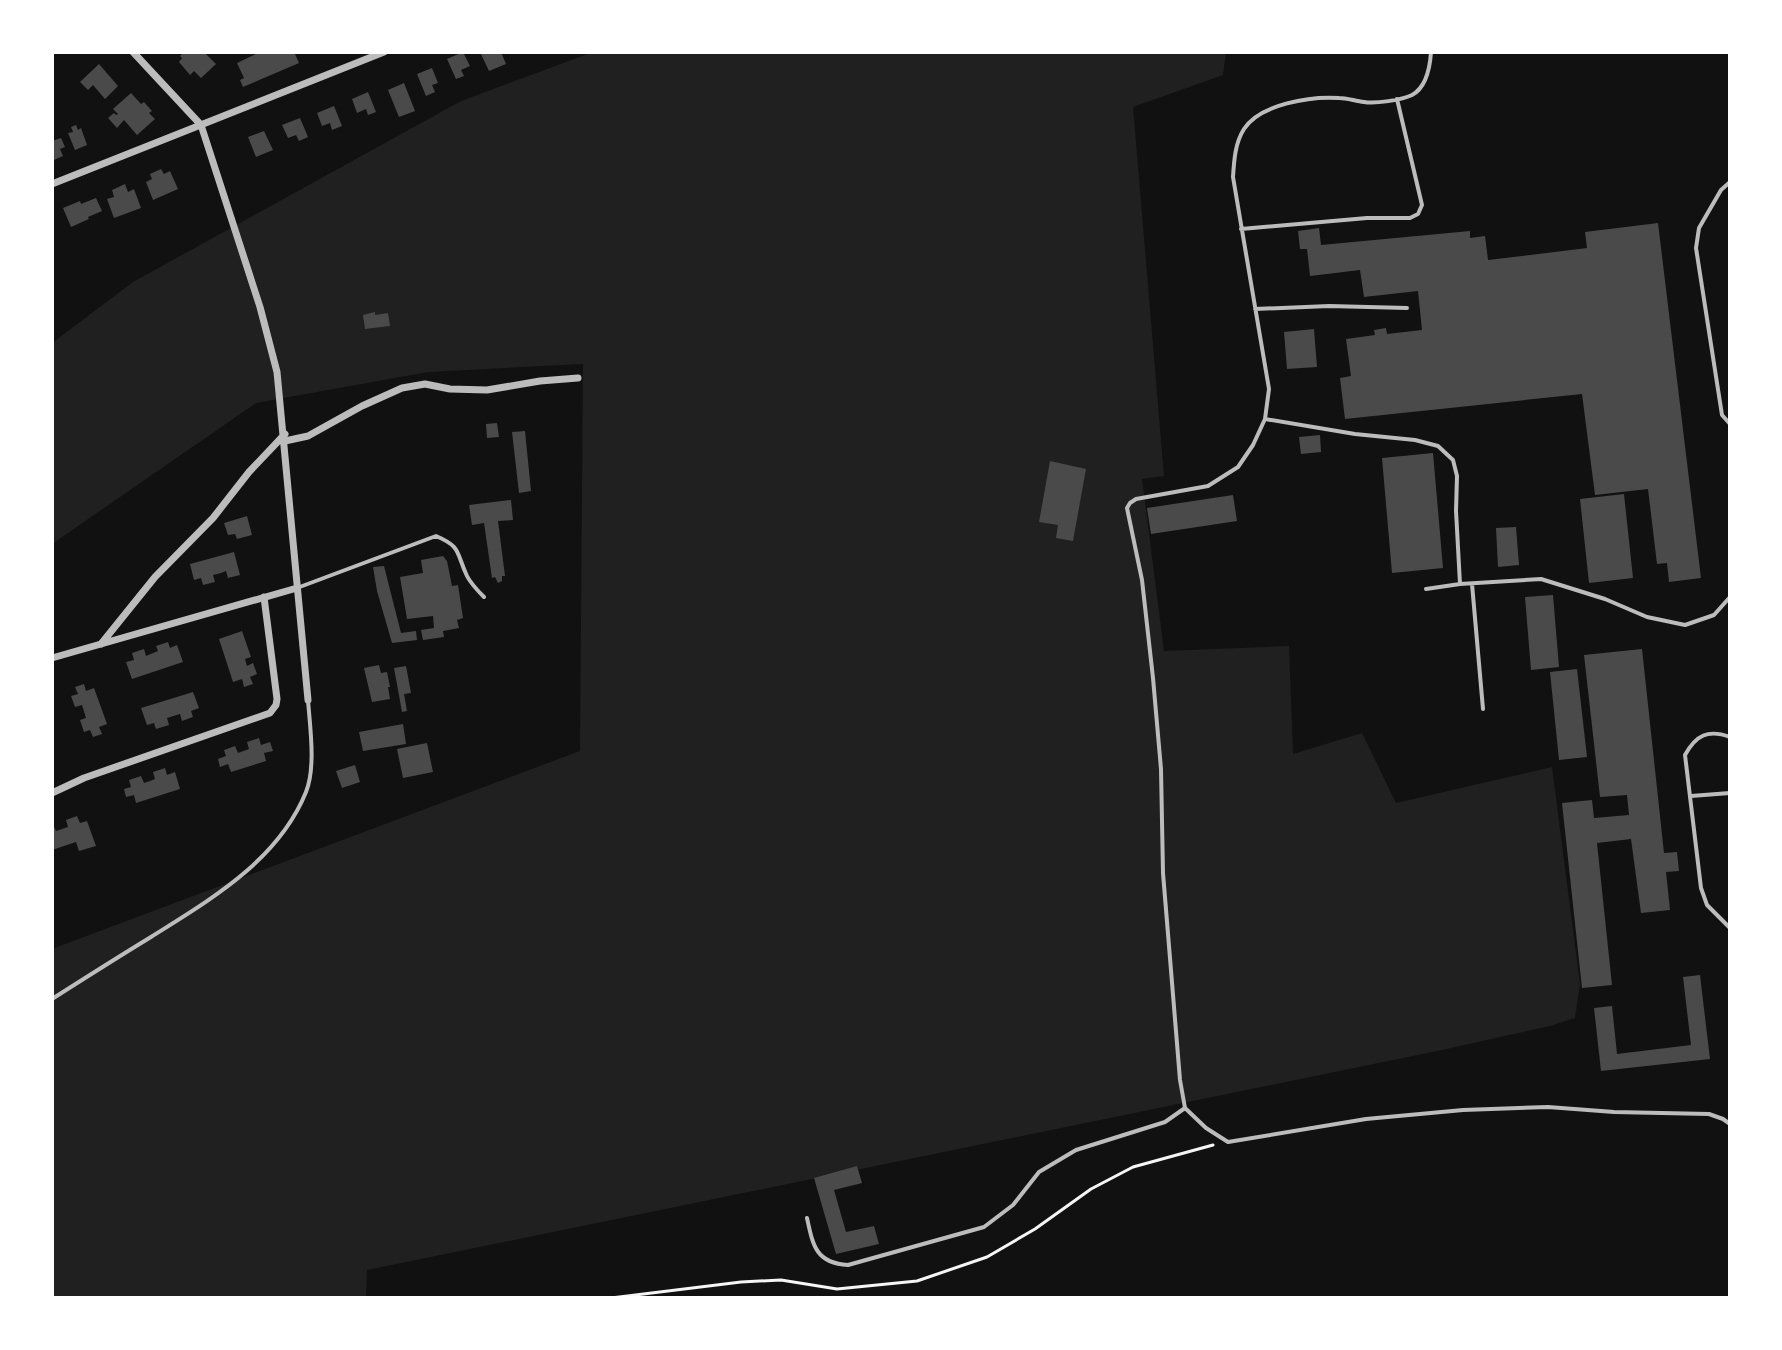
<svg xmlns="http://www.w3.org/2000/svg" width="1782" height="1350" font-family="Signika,sans-serif">
	<style>
		.green { fill: #202020 }
		.building { fill: #4a4a4a }
		.lines { fill: none; stroke-linecap: round; stroke-linejoin: round }
		.path { stroke: #f5f5f5; stroke-width: 3 }
		.service { stroke: #bcbcbc; stroke-width: 4 }
		.minor { stroke: #bcbcbc; stroke-width: 7 }
	</style>
	<rect width="100%" height="100%" fill="#111"/>
	<path class="green" d="M593 52H1226L1223 75 1133 107 1164 476 1142 479 1164 651 1289 646 1293 754 1362 733 1396 803 1552 767 1580 984 1575 1018 1550 1026 1442 1050 367 1270 366 1298H52V949L580 751 583 364 428 372 256 403 52 544V343L133 282 461 101Z"/>
	<path class="building" d="M184 52H204L216 64 201 78 194 71 190 75 179 62 182 58 180 56Z
		M260 52H300L295 54 299 63 243 87 240 80 244 78 237 63Z
		M463 52 470 66 461 70 464 76 456 79 447 59Z
		M480 52H501L506 64 489 71Z
		M99 64 118 86 105 99 93 85 88 90 80 82Z
		M432 68 438 83 432 85 435 92 426 96 417 74Z
		M404 83 415 111 399 117 388 90Z
		M368 92 376 112 368 115 366 109 357 113 352 99Z
		M131 93 141 104 144 102 152 111 149 113 155 119 137 135 124 120 117 128 108 118 114 113 116 115 118 114 113 109Z
		M334 106 342 126 332 130 330 123 322 126 317 113Z
		M300 118 308 137 299 141 296 135 288 138 282 125Z
		M76 125 78 130 81 128 87 145 75 150 68 133 73 132 71 127Z
		M264 131 273 150 256 157 248 137Z
		M61 138 65 147 60 149 63 156 52 161V141Z
		M161 169 164 174 170 171 178 189 153 200 146 182 152 179 150 174Z
		M125 184 128 192 134 189 141 208 114 218 107 199 114 197 112 190Z
		M96 198 102 211 88 217 89 219 71 227 63 208 80 201 81 204Z
		M1658 223 1701 578 1669 582 1667 563 1657 564 1648 489 1595 495 1582 394 1345 419 1340 378 1351 376 1346 339 1375 335 1374 330 1386 328 1387 334 1422 330 1418 291 1364 297 1360 270 1310 276 1307 249H1300L1298 231 1319 228 1321 245 1470 231V238L1485 236 1488 260 1587 248 1585 232Z
		M375 312V315L388 313 390 326 365 329 363 315Z
		M1314 329 1317 367 1287 369 1284 332Z
		M497 423 499 437 487 438 486 424Z
		M525 431 531 491 519 493 512 432Z
		M1320 435 1321 452 1301 454 1299 437Z
		M1433 453 1443 568 1392 573 1382 458Z
		M1050 461 1086 469 1073 541 1056 538 1058 525 1039 522Z
		M1624 494 1633 578 1589 583 1580 499Z
		M1233 495 1237 521 1151 534 1147 508Z
		M511 500 513 520 498 521 505 576H502V581L498 583 495 577 492 578 484 523 472 525 469 505Z
		M247 516 252 535 237 539 235 534 228 535 224 523Z
		M1516 527 1519 565 1498 567 1496 528Z
		M234 552 240 575 228 578 226 571 221 573 213 575 215 582 203 585 201 578 194 580 190 564Z
		M443 556 447 561 452 586 458 585 463 618 457 620 459 628 443 631 444 637 423 640 421 630 434 628 433 616 407 619 400 577 423 573 421 560Z
		M384 566 401 633 416 631 417 640 392 643 377 591 373 567Z
		M1553 595 1559 667 1531 670 1525 597Z
		M242 631 251 657 245 659 247 666 253 663 257 674 250 677 253 684 244 687 242 679 233 682 219 639Z
		M168 642 170 648 177 645 183 662 132 679 126 662 134 660 132 653 144 649 146 656 158 651 156 646Z
		M1642 649 1664 853 1677 852 1679 871 1666 872 1670 910 1641 913 1631 839 1597 843 1612 985 1582 988 1562 803 1592 800 1594 818 1629 815 1627 795 1600 797 1584 655Z
		M379 665 381 673 387 672 390 687H388L390 699 372 702 364 668Z
		M406 666 411 693 404 694 407 711 402 712 394 668Z
		M1577 669 1587 757 1559 760 1550 672Z
		M84 684 86 691 94 688 107 724 99 727 102 734 93 737 90 730 84 732 80 720 86 718 82 705 75 707 71 696 78 694 75 687Z
		M193 692 199 708 191 711 193 717 182 721 180 714 167 718 169 725 156 729 154 723 147 725 141 708Z
		M403 724 406 744 363 751 359 732Z
		M259 738 261 745 270 742 273 751 264 753 266 761 231 772 228 764 220 767 218 759 226 756 224 750 235 746 238 753 249 749 247 742Z
		M427 743 433 772 403 778 397 749Z
		M355 765 360 782 342 788 336 771Z
		M165 768 167 775 175 772 180 789 136 803 134 795 126 797 124 789 131 787 129 780 141 776 144 783 150 781 155 779 153 772Z
		M77 816 80 823 87 821 96 846 79 851 76 842 52 850V822L56 831 68 827 66 820Z
		M1700 975 1710 1059 1601 1071 1594 1008 1612 1006 1617 1054 1691 1045 1683 977Z
		M857 1166 862 1183 834 1190 846 1232 874 1226 879 1244 836 1254 814 1178Z"/>
	<g class="lines">
		<path class="path" d="M611 1298 741 1282 781 1280 837 1289 917 1281 987 1257 1035 1229 1091 1189 1133 1167 1213 1145"/>
		<path class="service" d="M1431 52C1430 67 1427 87 1412 95 1402 100 1375 104 1364 102 1355 101 1347 98 1339 98 1311 96 1260 104 1244 129 1235 143 1234 161 1233 177L1269 389 1265 419 1253 445 1238 467 1208 486 1136 499 1130 503 1127 508 1142 580 1153 678 1161 769 1163 873 1180 1080 1185 1108 1206 1128 1228 1142 1366 1119 1463 1110 1548 1107 1614 1112 1709 1114 1723 1119 1730 1124
			M1730 182 1721 190 1699 228 1696 248 1722 415 1730 424
			M1241 229 1367 218H1410L1418 214 1422 205 1397 99
			M1255 309 1329 306 1407 308
			M1265 419 1355 434 1415 440 1438 446 1453 460 1457 476 1456 511 1460 584
			M1472 584 1483 709
			M297 588 436 536C462 547 456 553 467 576 471 584 478 591 484 597
			M1426 589 1460 584 1541 579 1605 599 1647 617 1685 625 1714 615 1730 597
			M1730 737C1708 729 1696 735 1685 755L1701 888 1707 905 1730 928
			M1691 796 1730 793
			M52 999C85 978 118 957 151 937 211 899 278 861 306 792 316 767 310 727 308 700
			M807 1218C813 1246 816 1263 848 1265L984 1227 1013 1205 1039 1172 1076 1150 1165 1122 1185 1108"/>
		<path class="minor" d="M133 52 201 125 260 307 277 372 308 700
			M52 184 384 52
			M285 441 308 436 362 406 402 388 425 384 450 389 487 390 540 381 578 378
			M101 644 155 577 213 518 249 472 285 434
			M52 658 297 588
			M52 793 84 778 270 713 276 705 277 699 264 597"/>
	</g>
	<rect width="1782" height="1350" fill="none" stroke="#ffffff" stroke-width="108"/>
</svg>
